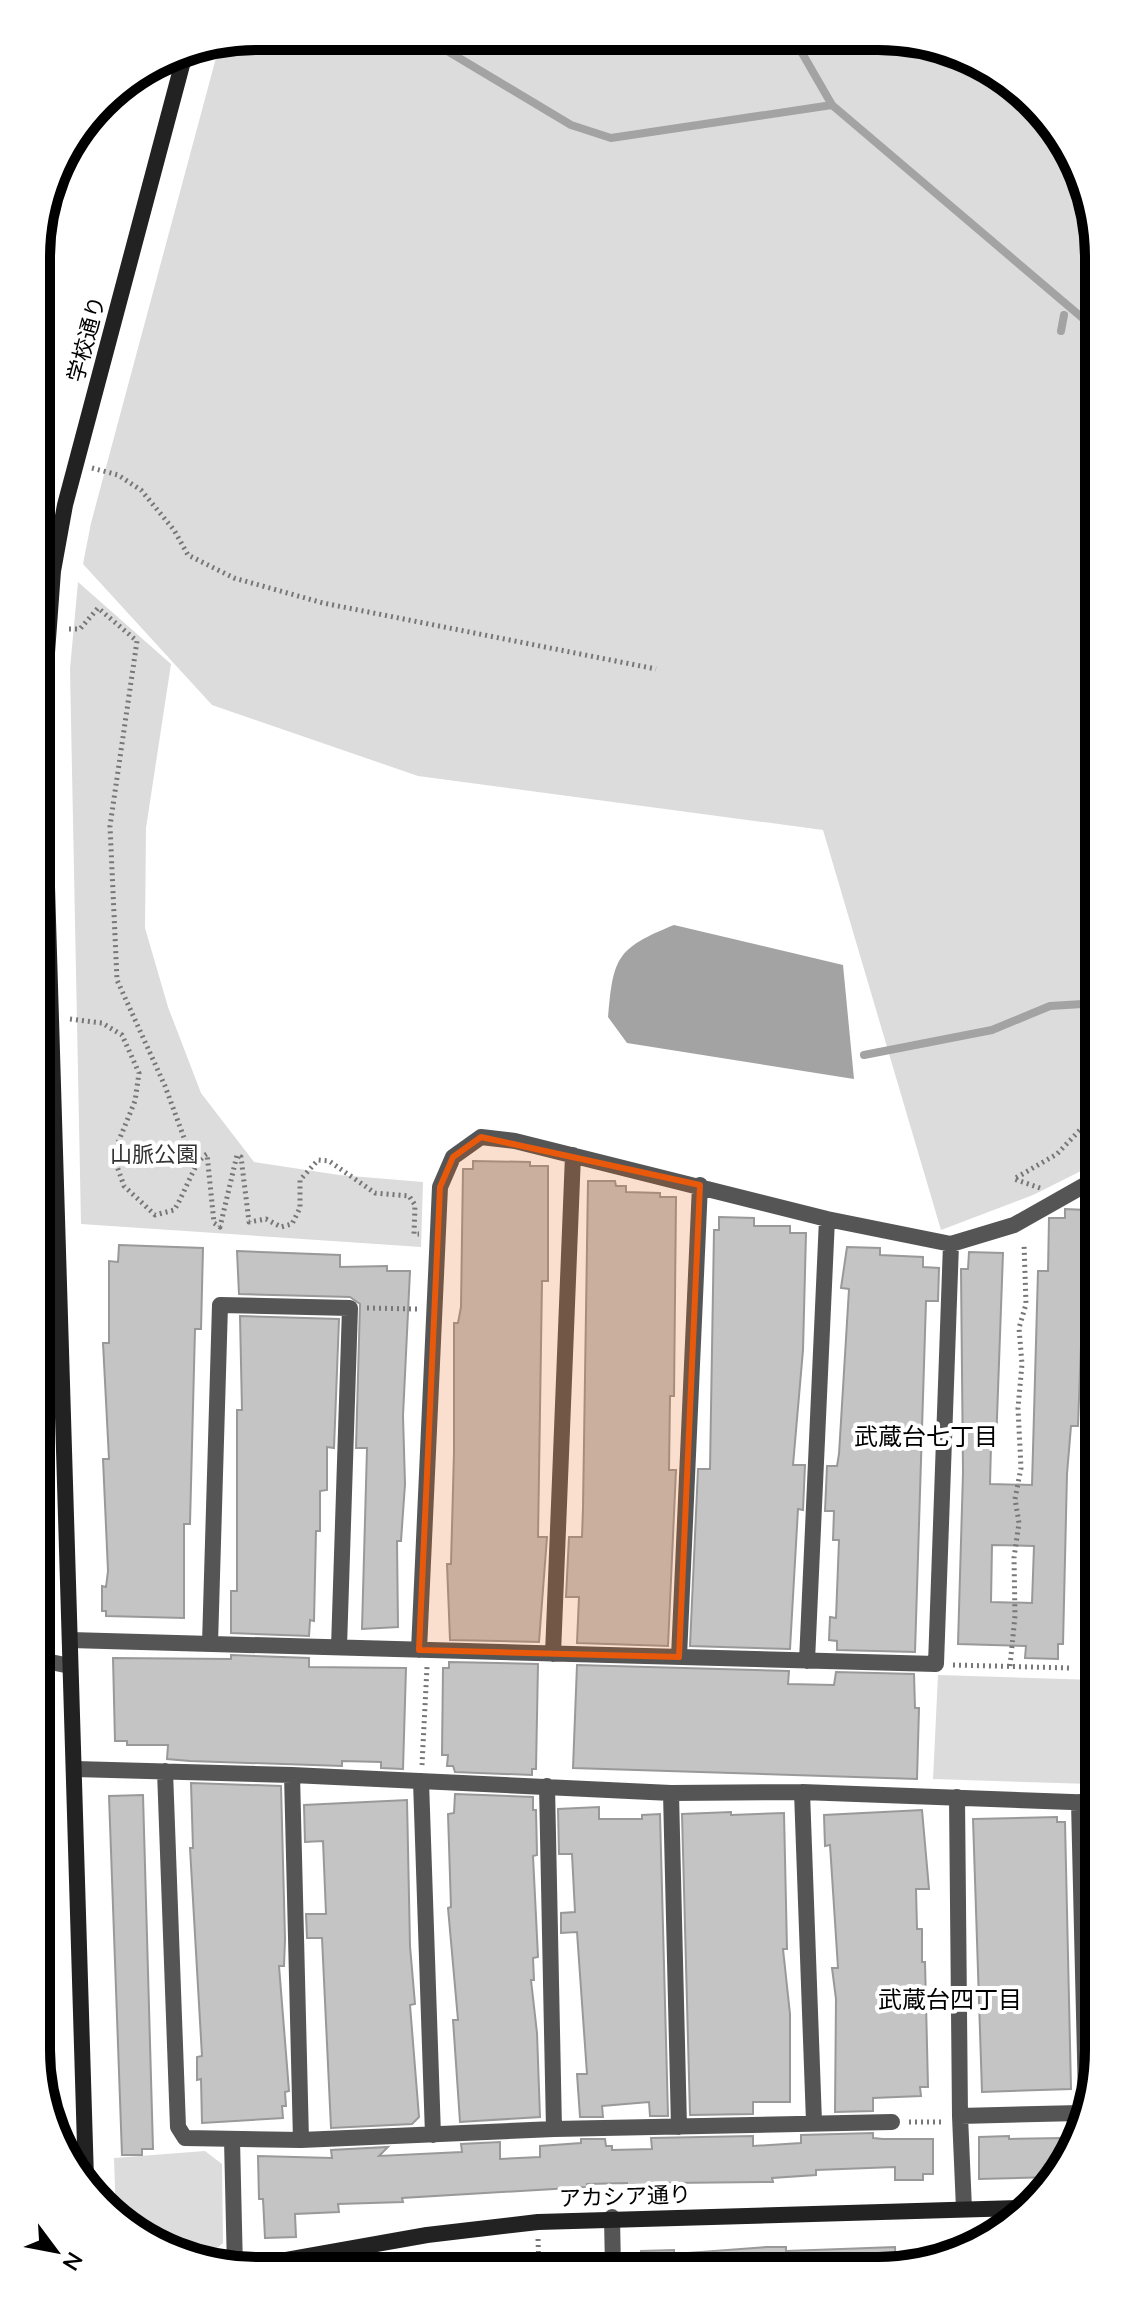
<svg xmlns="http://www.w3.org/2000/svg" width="1135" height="2307" font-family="Mulish,'Noto Sans JP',sans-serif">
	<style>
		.green { fill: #dcdcdc }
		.water { fill: #a3a3a3 }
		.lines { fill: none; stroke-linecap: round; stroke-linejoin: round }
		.stream { stroke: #a3a3a3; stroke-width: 8 }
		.building { fill: #c4c4c4; stroke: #999; stroke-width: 2; fill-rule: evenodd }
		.path { stroke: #777; stroke-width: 5; stroke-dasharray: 2 4; stroke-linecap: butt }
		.street { stroke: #555; stroke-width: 16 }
		.secondary { stroke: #222; stroke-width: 16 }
		.marked { fill: #e8590c; fill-opacity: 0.2; stroke: #e8590c; stroke-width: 6; stroke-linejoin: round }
		.labels { text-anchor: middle; stroke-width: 8; stroke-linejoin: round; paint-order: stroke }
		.street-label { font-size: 22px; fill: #000; stroke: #fff }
		.park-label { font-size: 22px; fill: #333; stroke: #fff }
		.neighbourhood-label { font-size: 24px; fill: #000; stroke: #fff }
		.rim { fill: none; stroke: #000; stroke-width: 10 }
	</style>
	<rect width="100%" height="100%" fill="#fff"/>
	<path class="green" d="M257 36 921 40 1024 91 1087 186 1099 257V1162L1033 1195 941 1230 823 830 418 776 212 705 83 564 91 523 220 43Z
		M78 582 171 664 146 828 145 928 168 1007 201 1093 254 1162 339 1175 423 1182 421 1247 81 1224 70 669Z
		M938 1675 1096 1680 1091 1784 933 1779Z
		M205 2151 222 2164 223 2243 213 2252 197 2255 116 2219 114 2158Z"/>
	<path class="water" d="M674 925 843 965 854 1079 627 1043 608 1017C613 957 617 948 674 925Z"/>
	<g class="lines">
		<path class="stream" d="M424 37 571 125 611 138 832 105
			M794 39 832 105 1099 332
			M1061 331 1064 315
			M864 1055 992 1030 1050 1006 1099 1003"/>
	</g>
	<path class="building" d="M473 1161 530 1162V1166H548V1281H542L538 1537H547L539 1642 450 1640 447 1564H451L454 1452V1323H458L461 1307 463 1169H473Z
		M588 1181H615L616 1186H626V1192L660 1193V1197H676L674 1396H670L669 1470H676L668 1646 577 1643 579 1597H566L569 1537H582L583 1508Z
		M1065 1209 1086 1210 1078 1426H1071L1067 1474 1063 1644H1058V1659L1025 1658 1026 1646 958 1644 963 1473 961 1269H968L969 1252 1003 1253 996 1445H991L990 1484 1032 1485 1038 1271H1048L1049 1218H1065ZM992 1545 1034 1546 1032 1603 991 1602Z
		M719 1217 754 1218V1226H790V1233H806L803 1350 793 1465H805L803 1510 798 1509 790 1649 690 1646 698 1469H710L714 1230H719Z
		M119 1245 203 1248 201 1329H195L190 1524H184V1618L106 1616V1611H102V1586L106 1587 108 1571 103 1459H109L103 1343H109V1261L118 1262Z
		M847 1247 880 1248V1255L923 1257V1267L939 1268 938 1301H926L915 1652 837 1650V1641L829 1640 830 1617 836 1618 839 1540H833L834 1511H825L827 1466H837L839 1454 849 1289 841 1288Z
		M237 1251 340 1255V1267L387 1266V1271H410L403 1416 405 1484 401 1541H397L398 1627 362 1629 367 1448H356L360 1304 350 1297 239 1294Z
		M240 1316 339 1319 334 1448 327 1447V1490L320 1491V1531H316L314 1621 310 1620 309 1636 231 1633V1591H237V1410H242Z
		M231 1655 309 1658V1667L406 1668 403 1769 381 1768V1762L342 1761V1766L190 1761 167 1759 168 1745H127V1741H115L113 1658 231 1659Z
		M449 1662 538 1664 536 1769H532V1775L455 1772 453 1766H447L448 1755H442L443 1668H449Z
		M577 1665 789 1671 788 1684 834 1685 836 1672 914 1674 915 1708H919L917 1779 573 1768Z
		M191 1783 281 1786 285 1939 284 1966H279L289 2091 285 2092 286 2106H282L283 2118 202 2123 201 2079 197 2080V2057L202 2056 190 1848H193Z
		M455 1794 533 1797V1810H536L537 1855 533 1856 538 1957 533 1958 534 1980H531L537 2033 540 2117 460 2122 453 2020H458L448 1908 451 1907 448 1814 454 1813Z
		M143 1795 153 2149H142V2155H122L109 1796Z
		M407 1800 410 1946 415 2004 410 2005 419 2117 412 2124 331 2128 322 1938H307L306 1914H326L323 1841 305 1842 304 1805Z
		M599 1807V1819H642V1815L660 1814 668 2116H650L649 2102 602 2106 603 2117H580L577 2074H587L577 1932 561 1933V1913L575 1912 572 1854H559L558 1809Z
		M922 1810 929 1889H916L917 1929H922V1962H925L928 2087H920L921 2096 873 2098V2111L835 2112 836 1999 832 1968H838L830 1845 825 1846 824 1815Z
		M731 1812V1815L784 1813 787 1949H783L790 2014V2102H753V2114L690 2115 682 1814Z
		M1057 1817V1822H1065L1071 2089 982 2092 973 1819Z
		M873 2133V2138L883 2139H933V2174H923V2180H895V2167L816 2170V2175L772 2178 773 2182 667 2183V2186L627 2188V2183L587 2184V2187L402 2198 403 2202 338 2204 339 2212 295 2214 296 2237 265 2238 263 2199H259L258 2156 332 2158 331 2150 388 2147 379 2156 462 2152 461 2144 500 2142V2159L540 2157V2146L581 2143V2139H605L606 2146H612V2150L652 2149 651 2138 753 2136V2146L801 2143V2135Z
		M1009 2136V2139L1063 2138 1064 2156 1060 2167H1055V2177L979 2179V2137Z
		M767 2247H786V2251L895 2247 896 2268 642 2270 641 2251 674 2250V2254Z"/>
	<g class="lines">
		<path class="path" d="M92 468 118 475 141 490 174 530 188 555 234 578 323 603 656 669
			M69 629H80L98 608 137 641 110 826 117 980 165 1086 194 1165
			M70 1019 102 1023 122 1035 139 1073 135 1101 113 1155 124 1186 155 1215 174 1210C185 1194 194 1161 207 1154L214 1223 220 1227 237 1155 241 1157 249 1222 266 1219 281 1227 292 1224 300 1208V1180L318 1160 329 1161 375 1193 409 1196 415 1205 414 1234H419
			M1040 1188 1014 1179 1057 1154 1099 1110
			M367 1308 417 1309
			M953 1665 1071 1668
			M1010 1666 1015 1616 1014 1558 1019 1523 1015 1499 1021 1468 1018 1408 1022 1364 1019 1328 1026 1304 1024 1243
			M422 1765 427 1667
			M909 2122H943
			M538 2239 539 2270"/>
		<path class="street" d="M70 1640 936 1664 951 1244
			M210 1644 220 1305 350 1308 339 1647
			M419 1650 440 1187 453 1157 481 1137 515 1141 827 1219 951 1244 1014 1225 1099 1177
			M553 1654 573 1155
			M679 1657 700 1185
			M36 1659 70 1666
			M807 1661 827 1219
			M1099 1669H1088L1099 1293
			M75 1769 292 1775 671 1793 802 1792 1099 1803
			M165 1771 178 2127 185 2138 301 2140 554 2129 892 2122
			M292 1775 301 2140
			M421 1781 433 2135
			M547 1786 554 2129
			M802 1792 814 2122
			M671 1793 679 2127
			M957 1797 960 2116 964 2209
			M1079 1802 1086 2099
			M960 2116 1080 2113
			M232 2140 235 2269
			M612 2217 613 2270"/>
		<path class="secondary" d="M86 2179 42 721 53 571 65 505 186 50
			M235 2269 427 2235 538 2222 1021 2208"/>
	</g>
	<path class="marked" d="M481 1137 700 1185 679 1657 419 1650 440 1187 453 1157Z"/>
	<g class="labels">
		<g class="street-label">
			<text transform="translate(86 339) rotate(-75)" y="8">学校通り</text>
			<text transform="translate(625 2196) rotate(-2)" y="8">アカシア通り</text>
		</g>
		<g class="park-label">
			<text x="154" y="1162">山脈公園</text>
		</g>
		<g class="neighbourhood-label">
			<text x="926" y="1445">武蔵台七丁目</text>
			<text x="950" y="2008">武蔵台四丁目</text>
		</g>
	</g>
	<path d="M0 0H1135V2307H0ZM257 50H878A207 207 0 0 1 1085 257V2050A207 207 0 0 1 878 2257H257A207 207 0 0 1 50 2050V257A207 207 0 0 1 257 50Z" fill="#fff" fill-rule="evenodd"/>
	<path class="rim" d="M257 50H878A207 207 0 0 1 1085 257V2050A207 207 0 0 1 878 2257H257A207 207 0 0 1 50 2050V257A207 207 0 0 1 257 50Z"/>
	<g transform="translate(56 2251) rotate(122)" stroke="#ffffff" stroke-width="6" paint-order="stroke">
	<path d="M0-6L14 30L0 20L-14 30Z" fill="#000000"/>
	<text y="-12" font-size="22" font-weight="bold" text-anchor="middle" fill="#000000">N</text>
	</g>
</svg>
